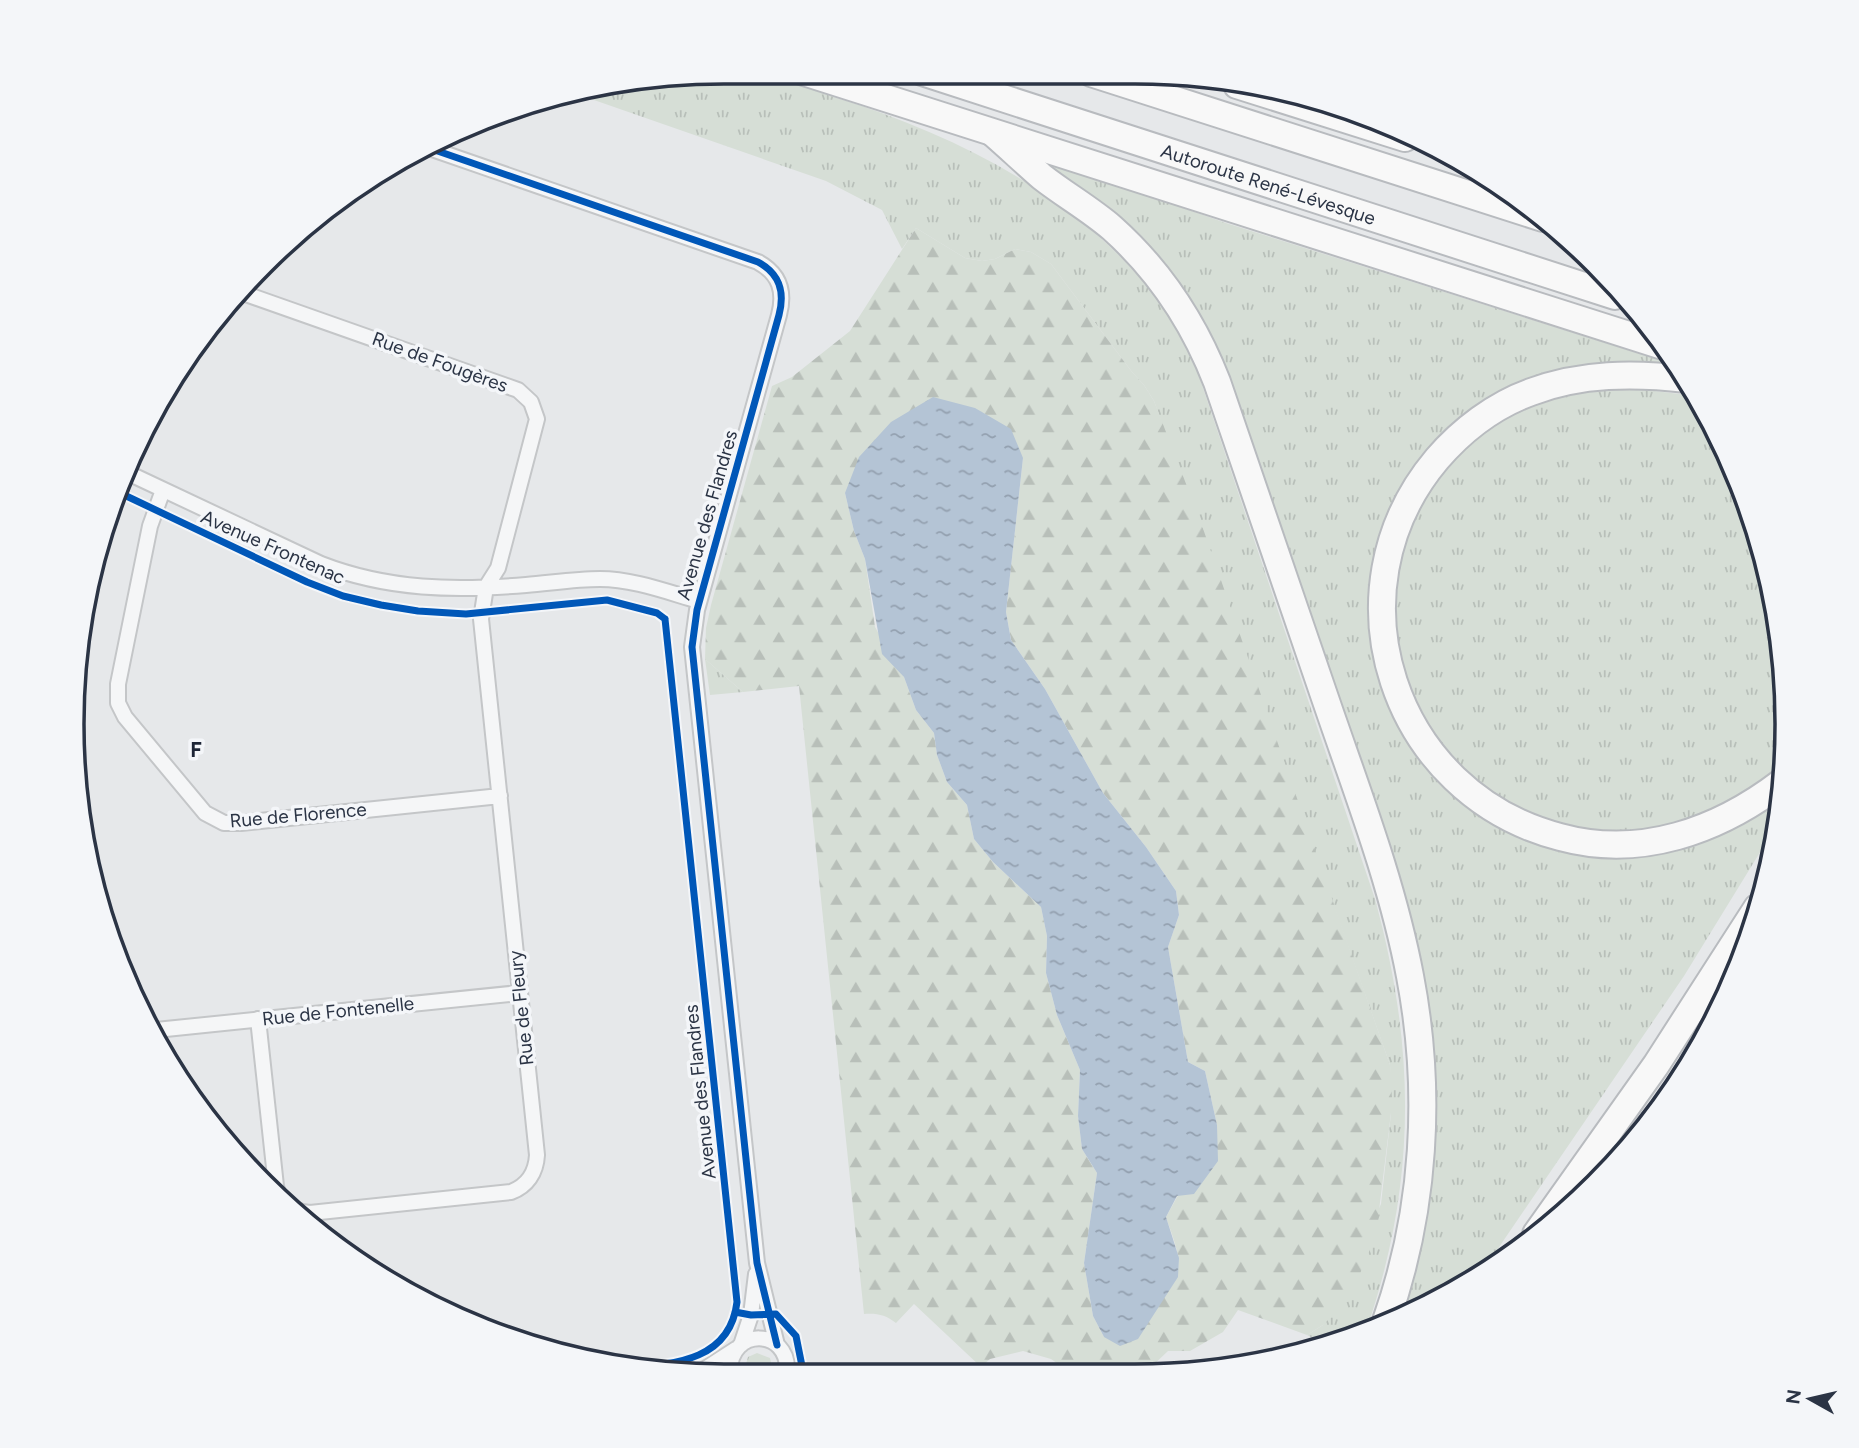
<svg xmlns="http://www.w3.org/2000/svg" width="1859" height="1448" font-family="Figtree,sans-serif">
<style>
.grass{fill:url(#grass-tufts)}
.forest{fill:url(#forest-firs);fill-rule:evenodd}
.water{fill:url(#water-ripples)}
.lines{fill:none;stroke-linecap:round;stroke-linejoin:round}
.minor-casing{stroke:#c4c6c8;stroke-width:18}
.motorway-casing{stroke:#b8bbbf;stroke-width:30}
.minor{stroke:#f5f6f7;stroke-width:14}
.motorway{stroke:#f8f8f8;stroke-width:26}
.cycleway-casing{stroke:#f4f6f9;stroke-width:11}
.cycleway{stroke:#0057b8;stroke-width:7}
.labels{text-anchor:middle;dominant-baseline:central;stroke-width:7;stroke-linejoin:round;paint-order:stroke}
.street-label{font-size:19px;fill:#2b3445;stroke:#f4f6f9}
.neighbourhood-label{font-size:21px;font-weight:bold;fill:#1d2536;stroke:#f4f6f9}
.rim{fill:none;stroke:#2b3445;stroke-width:3.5}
</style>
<defs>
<pattern id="grass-tufts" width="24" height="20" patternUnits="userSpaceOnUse" patternTransform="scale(1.75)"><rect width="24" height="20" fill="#d6ded6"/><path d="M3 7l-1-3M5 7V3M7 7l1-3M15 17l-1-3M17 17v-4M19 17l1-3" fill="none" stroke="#b8bfb9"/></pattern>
<pattern id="forest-firs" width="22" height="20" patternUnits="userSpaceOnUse" patternTransform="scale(1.75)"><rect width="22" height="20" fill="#d6ded6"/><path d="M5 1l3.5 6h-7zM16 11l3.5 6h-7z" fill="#b8bfb9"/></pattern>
<pattern id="water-ripples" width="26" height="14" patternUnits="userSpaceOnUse" patternTransform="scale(1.75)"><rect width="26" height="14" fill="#b4c4d5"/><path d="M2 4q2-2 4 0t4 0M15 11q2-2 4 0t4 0" fill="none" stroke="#93a0af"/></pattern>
</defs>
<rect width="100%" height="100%" fill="#e6e8ea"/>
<path class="grass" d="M724 72C734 72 746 70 756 72 782 77 812 90 837 98 955 135 1072 193 1151 291 1168 313 1182 339 1195 364L1375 899C1416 1049 1417 1183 1366 1331L1345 1341 1322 1347 1324 1344 1307 1335 1323 1325 1381 1204 1391 1113 1390 1065 1249 665 1154 401 1144 385 1132 372 1051 264 1031 252 1015 249 995 259 982 261 965 258 916 228 902 249 882 210 826 181 571 92Z
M1049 161 1226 223 1666 362 1665 369 1616 365 1439 438 1402 485 1380 534 1370 586 1371 631 1384 690 1402 732 1428 770 1466 805 1512 833 1568 852 1630 857 1693 845 1742 823 1780 798 1778 823 1684 976 1480 1275 1400 1314C1407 1289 1417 1263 1422 1237 1440 1150 1440 1062 1424 975 1419 952 1412 930 1406 908L1197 312 1160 258 1117 218 1048 166Z
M1630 388 1696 396 1738 475 1775 597 1787 724 1783 762C1755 787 1724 807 1689 820 1586 856 1469 806 1421 709 1417 700 1410 690 1407 681 1386 615 1396 535 1436 478 1461 443 1511 411 1552 398 1577 390 1603 389 1630 388Z
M705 659 743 692 710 695Z
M757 1353 770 1358 773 1371H744L748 1357Z"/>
<path class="forest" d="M916 228 965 258 982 261 995 259 1015 249 1031 252 1051 264 1132 372 1144 385 1154 401 1200 520 1390 1065 1392 1083 1391 1113 1376 1235 1359 1276 1341 1307 1323 1325 1307 1335 1238 1310 1223 1332 1190 1351H1168L1147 1371H1068L1051 1359 1023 1351 990 1359 981 1367 914 1304 896 1323C886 1315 877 1313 864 1314L799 686 743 692 705 659 706 628 711 605 772 386 792 377 850 331ZM1023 458 1006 612 1011 640 1045 689 1103 793 1146 847 1176 891 1179 915 1168 947 1188 1062 1205 1071 1217 1125 1166 1217C1170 1230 1177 1245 1178 1259 1183 1298 1131 1319 1104 1337L1093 1316 1084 1263 1097 1173 1082 1149 1078 1116 1080 1070 1057 1015 1046 973 1047 936 1041 907 993 862 974 839 967 805 947 782 937 755 934 733 916 710 904 677 875 627 865 559 854 531 845 493Z"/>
<path class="water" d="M933 397 975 408 1011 429 1023 458 1006 612 1011 640 1045 689 1103 793 1146 847 1176 891 1179 915 1168 947 1188 1062 1205 1071 1217 1125 1218 1161 1194 1194 1177 1196 1166 1217 1179 1258 1178 1277 1138 1339 1120 1346 1104 1337 1093 1316 1084 1263 1097 1173 1082 1149 1078 1116 1080 1070 1057 1015 1046 973 1047 936 1041 907 993 862 974 839 967 805 947 782 937 755 934 733 916 710 904 677 882 654 865 559 854 531 845 493 859 457 891 422Z"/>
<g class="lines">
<defs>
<path id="minor" d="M426 147 758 262C780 274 785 292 779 315L697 610 692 647 757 1263 777 1345
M240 292 518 390 531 402 537 419 498 568 486 587 481 619 537 1155C536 1173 527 1186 511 1192L310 1213 302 1212 288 1206
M128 473 321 564C388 590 455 591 526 585 551 583 575 579 600 579 633 579 667 592 699 601
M163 490 150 526 118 684V703L125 717 205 813 224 823H241L500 796
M258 1019 276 1186 278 1194 287 1205
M156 1030 519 993
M741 1345 751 1315 756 1274
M702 1371 736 1349
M730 1371C730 1327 789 1328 787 1371"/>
<g id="motorway">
<path d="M804 72 1663 346"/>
<path id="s1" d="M922 72 1615 296"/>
<path d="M1091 73 1543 218"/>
<path d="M1237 85 1405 138"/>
<path d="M994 134C1010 148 1026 163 1042 177 1065 195 1090 209 1112 228 1159 270 1194 323 1217 382 1252 487 1288 592 1325 698 1356 789 1392 881 1410 976 1432 1091 1425 1211 1386 1321"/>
<path d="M1687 379C1634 373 1581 373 1531 392 1495 405 1462 430 1437 459 1325 592 1393 794 1560 837 1640 859 1718 831 1782 782"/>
<path d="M1536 1234 1656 1065 1757 908"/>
</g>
</defs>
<use href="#minor" class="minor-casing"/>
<use href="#motorway" class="motorway-casing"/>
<use href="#minor" class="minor"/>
<use href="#motorway" class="motorway"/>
<defs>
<path id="cycleway" d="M426 147 758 262C780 274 785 292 779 315L697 610 692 647 757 1263 777 1345
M120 493 307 582 343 596 381 605 418 611 466 614 607 600 657 613 665 619
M735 1312 751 1315 776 1314 796 1336 803 1371
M627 1368C674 1364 730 1361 737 1302L665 619"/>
</defs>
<use href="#cycleway" class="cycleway-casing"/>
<use href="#cycleway" class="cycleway"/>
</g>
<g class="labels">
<g class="street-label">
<text stroke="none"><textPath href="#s1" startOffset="364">Autoroute René-Lévesque</textPath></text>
<text transform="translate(440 362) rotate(20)">Rue de Fougères</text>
<text transform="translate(707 515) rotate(-74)">Avenue des Flandres</text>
<text transform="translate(273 547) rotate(24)">Avenue Frontenac</text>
<text transform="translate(298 815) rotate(-5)">Rue de Florence</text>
<text transform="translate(521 1008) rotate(-96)">Rue de Fleury</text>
<text transform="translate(338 1011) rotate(-6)">Rue de Fontenelle</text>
<text transform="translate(700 1092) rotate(-96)">Avenue des Flandres</text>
</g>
<g class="neighbourhood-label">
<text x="196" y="749">F</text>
</g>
</g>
<path d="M0 0H1859V1448H0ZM724 84H1135A640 640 0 0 1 1775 724V724A640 640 0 0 1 1135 1364H724A640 640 0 0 1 84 724V724A640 640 0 0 1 724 84Z" fill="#f4f6f9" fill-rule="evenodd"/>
<path class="rim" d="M724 84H1135A640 640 0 0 1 1775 724V724A640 640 0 0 1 1135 1364H724A640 640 0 0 1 84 724V724A640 640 0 0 1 724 84Z"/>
<g transform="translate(1810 1399) rotate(278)" stroke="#f4f6f9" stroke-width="5" paint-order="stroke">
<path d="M0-5L12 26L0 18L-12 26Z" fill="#2b3445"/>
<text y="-10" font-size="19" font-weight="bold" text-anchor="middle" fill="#2b3445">N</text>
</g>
</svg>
